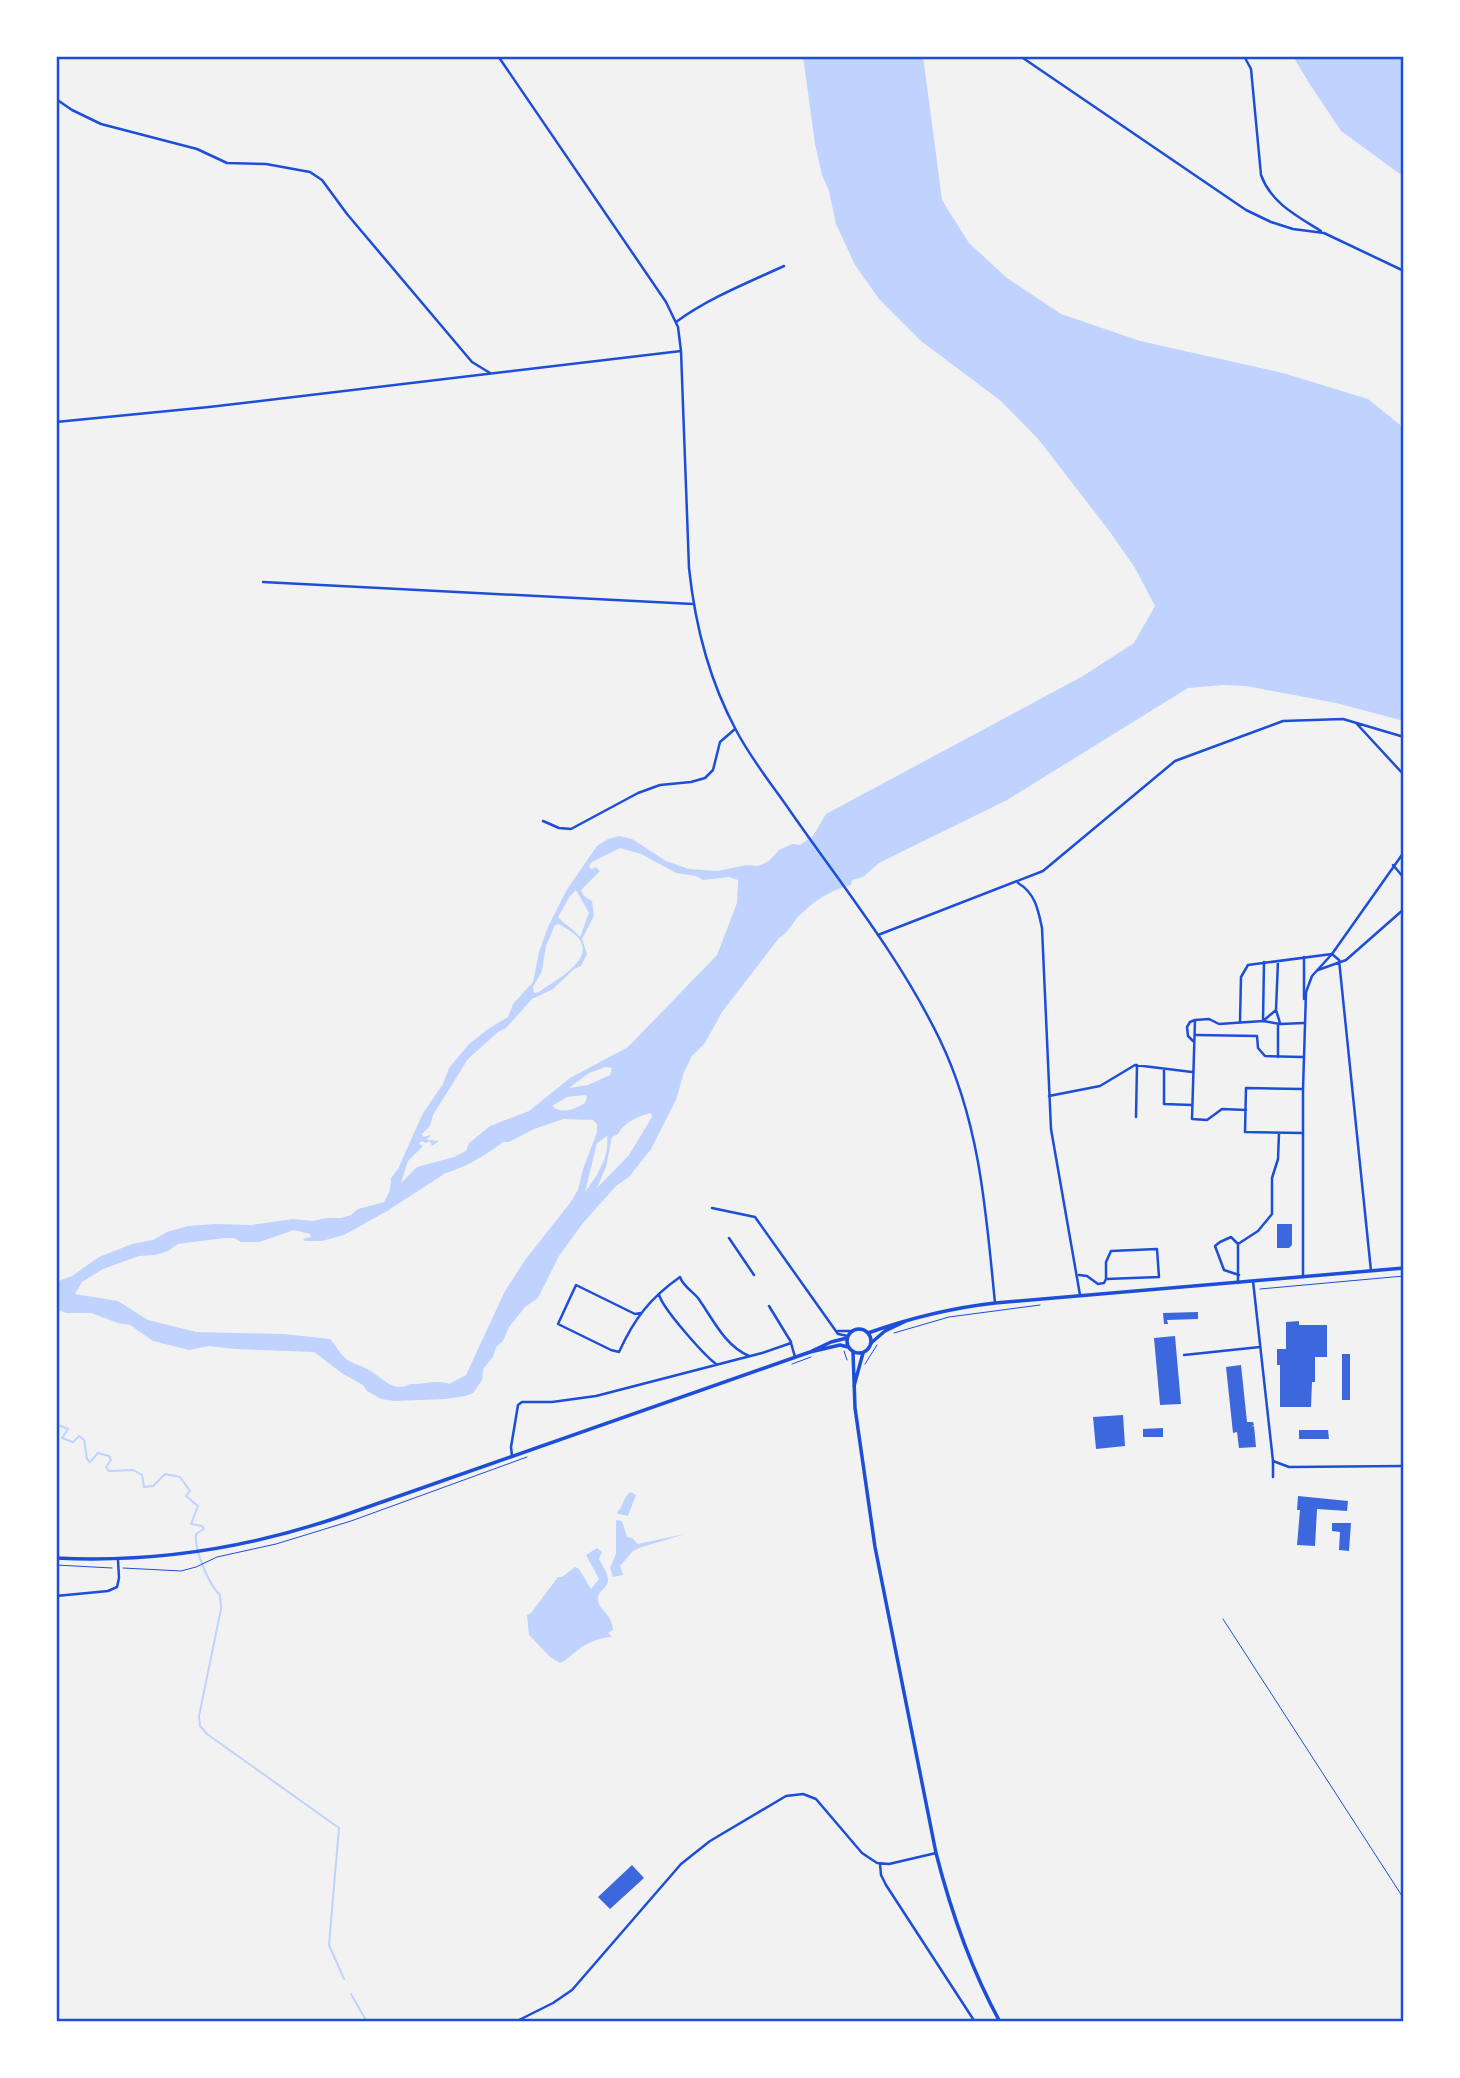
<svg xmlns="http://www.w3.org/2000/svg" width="1460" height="2078" font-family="'Roboto Serif',serif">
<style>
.water{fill:#bfd3fe;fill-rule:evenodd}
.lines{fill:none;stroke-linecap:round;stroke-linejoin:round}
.stream{stroke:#bfd3fe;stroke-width:2}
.river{stroke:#bfd3fe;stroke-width:8}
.building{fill:#3d67dc}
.path{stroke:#1d4ed8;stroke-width:1}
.minor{stroke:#1d4ed8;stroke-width:2.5}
.tertiary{stroke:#1d4ed8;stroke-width:2.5}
.secondary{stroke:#1d4ed8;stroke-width:3.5}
.primary{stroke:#1d4ed8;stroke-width:3.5}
.neatline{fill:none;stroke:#1d4ed8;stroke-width:2.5}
</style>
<rect width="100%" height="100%" fill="#f2f2f2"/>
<path class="water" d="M803 56H923L942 200 969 243 1007 278 1061 314 1140 341 1283 373 1368 399 1404 428V721L1336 703 1246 686 1223 685 1188 688 1007 800 879 863 863 877 852 880 851 885C828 892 820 897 802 913 793 920 790 932 779 938L722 1012 705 1043 692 1056 684 1072 676 1100 651 1149 629 1177 616 1186 583 1223 559 1256 538 1298 525 1307 509 1327 503 1341 496 1347 493 1357 483 1369 482 1380 473 1393 465 1396 446 1399 395 1401 381 1399 367 1391 363 1385 343 1374 314 1352 235 1349 209 1346 189 1350 153 1341 130 1325 118 1323 91 1313H66L56 1309V1282L72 1276 99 1257 132 1244 153 1240 167 1232 188 1226 215 1224 251 1225 293 1219 313 1221 326 1218H341L351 1215 358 1209 384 1202 390 1190 391 1178 398 1169 423 1113 443 1084 449 1068 469 1044 488 1029 508 1017 513 1004 533 982 539 952 548 927 566 891 597 846 608 839 619 836 632 839 666 861 689 869 718 871 746 865 758 866 769 861 779 850 792 844 800 845 813 836 826 814 1083 676 1134 643 1155 606 1135 568 1110 532 1039 440 1001 401 921 341 879 299 855 265 836 224 829 191 822 175 815 144ZM620 848 641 854 676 873 696 876 703 880 729 877 738 880 737 903 717 955 628 1047 570 1078 529 1111 490 1126 469 1143 466 1151 454 1157 417 1167 401 1183 408 1161 423 1146 419 1144 421 1141 426 1143 430 1141 432 1146 439 1141 428 1140 427 1139 431 1135 423 1137 422 1134 430 1126 433 1115 468 1059 498 1032 506 1028 532 999 553 989 574 969 581 966 587 954 582 939 594 916 592 901 584 896 581 890 600 871 596 867 591 869 589 866 592 862ZM576 890 589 913 580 937C574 929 565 925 558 917L570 896ZM559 924C565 928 575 933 580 940 594 962 552 982 539 992L534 993 533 987 542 971 546 946 555 925ZM606 1067 612 1068 610 1075 588 1085 569 1088 589 1073ZM585 1095 587 1097 585 1103C575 1109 562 1115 552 1106L567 1097ZM651 1113 652 1117 629 1155 597 1188 606 1167 612 1137 618 1134C624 1122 639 1116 651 1113ZM563 1119 593 1120 597 1124V1132L583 1169 578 1190 570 1203 525 1260 505 1291 466 1375 449 1384C436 1379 423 1385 410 1384 393 1394 381 1376 367 1369 358 1364 351 1364 343 1356 338 1351 335 1344 330 1339L283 1334 196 1332 148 1320 118 1301 75 1294 82 1282 103 1269 139 1256 155 1255 168 1251 178 1244 225 1238H234L241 1242H259L294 1230 310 1234 311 1237 303 1239 305 1241H322L344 1235 389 1210 398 1198 407 1194 427 1177C455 1174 482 1158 503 1142H509L534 1129ZM607 1136C610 1156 597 1176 585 1192L597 1143Z
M1293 56H1404V177L1341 131 1309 83Z
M631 1492 636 1495 628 1516 618 1514 617 1512C624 1507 623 1495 631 1492Z
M616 1520 622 1521 627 1537 632 1538 638 1544 685 1534 639 1548 633 1551 620 1566 623 1575 613 1577 610 1568 616 1554Z
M597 1548 602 1552 599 1559C602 1565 608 1573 608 1580 608 1589 597 1590 598 1600 599 1611 612 1613 613 1630L608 1633 612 1637C602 1637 587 1643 579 1649 572 1654 568 1660 560 1663L550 1657 529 1635 527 1615 531 1613 558 1577H562L575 1567 579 1569 591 1589 599 1579 586 1555Z"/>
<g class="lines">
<path class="stream" d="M56 1424 68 1429 62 1438 73 1442 79 1436 84 1440 87 1459 90 1462 98 1453 109 1456 111 1460 106 1467 109 1471 133 1470 142 1475 144 1487 153 1486 165 1474 180 1477 190 1491 186 1496 198 1506 191 1524 202 1526 204 1529 196 1534C194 1550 209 1585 220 1595L221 1609 199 1716 200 1726 207 1734 339 1828 329 1945 344 1979
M351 1994 367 2022"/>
<path class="river" d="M386 1207 440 1172"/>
</g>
<path class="building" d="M1277 1224H1292V1245L1289 1248H1277Z
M1198 1312V1319L1167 1320 1168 1324H1164L1163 1313Z
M1299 1321V1325H1327V1357H1315V1382H1312L1311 1407H1280V1365H1277V1349H1286V1322Z
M1175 1336 1181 1404 1160 1405 1154 1338Z
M1342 1354H1350V1400H1342Z
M1241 1365 1247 1422H1253L1254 1425 1251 1427 1254 1426 1256 1447 1239 1448 1237 1432 1233 1433 1226 1367Z
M1123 1415 1125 1446 1096 1449 1093 1417Z
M1163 1428V1437H1143V1429Z
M1299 1430H1328L1329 1439H1299Z
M1298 1496 1348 1501 1347 1511 1317 1509 1315 1546 1297 1545 1300 1510H1297Z
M1332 1523H1351L1349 1551 1339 1550 1340 1532 1332 1531Z
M632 1865 644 1878 610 1909 598 1897Z"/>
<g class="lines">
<path class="path" d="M1260 1289 1404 1276
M894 1333 949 1317 1040 1305
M844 1351 847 1360
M792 1364 811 1357
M865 1364 877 1345
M56 1565 112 1568
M123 1568 181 1571 196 1567 217 1557 276 1544 351 1521 527 1457
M1223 1619 1404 1899"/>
<path class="minor" d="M1020 56 1246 210 1271 222 1293 229 1324 233 1404 271
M1244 56 1251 69 1261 175C1271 203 1297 216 1321 231
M56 99 72 110 101 124 197 149 227 163 266 164 310 172 322 180 347 214 472 362 490 373
M676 322C709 298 747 283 784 266
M263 582 693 604
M1357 724 1404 775
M543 821 559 828 571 829 638 793 660 785 691 782 705 778 713 770 720 742 735 729
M1393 865 1404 878
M1018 883C1035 893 1038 909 1042 928L1051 1129 1080 1295
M878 935 1043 871 1175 761 1283 721 1343 719 1404 737
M1304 957V999
M1278 961 1276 1010 1280 1023
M1264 962 1263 1021 1276 1010
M1318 970 1346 960 1404 909
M1240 1022 1241 977 1248 965 1332 954 1339 960 1371 1271
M1196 1035 1257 1036 1258 1048 1265 1056 1303 1057
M1193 1041 1188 1036 1187 1027 1190 1022 1195 1020
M1278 1057V1024
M1164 1070V1104L1192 1105
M1302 1089 1246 1088 1245 1132 1303 1133
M1049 1096 1100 1086 1135 1065 1192 1072
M1246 1110 1222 1109 1207 1120 1192 1119 1195 1020 1209 1019 1219 1024 1263 1021 1280 1024 1304 1023
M1136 1117 1137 1065
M1403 1153 1404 1158
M712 1208 755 1217 838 1334 848 1336
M729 1238 754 1275
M1238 1244 1231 1237 1220 1242 1215 1246 1224 1270 1239 1275
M1079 1275 1087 1276 1098 1284 1104 1283 1106 1279 1159 1277 1157 1249 1111 1251 1106 1262V1279
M1238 1283V1244L1258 1231 1272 1214V1178L1278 1159 1279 1133
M659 1294C661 1307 704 1355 716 1364
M769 1306 791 1342
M641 1313 635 1314 576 1285 558 1324 611 1350 619 1352C634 1319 650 1298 680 1277 683 1286 692 1291 698 1298 713 1319 724 1345 749 1356
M838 1331H852
M1184 1355 1260 1347
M512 1456 511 1447 518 1405 522 1402H552L596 1396 762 1353 791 1343 795 1357
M1273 1477V1461
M56 1596 108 1591 117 1587 119 1578 118 1560
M880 1864 881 1875 886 1885 975 2022
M515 2022 553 2003 572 1990 681 1864 710 1841 786 1796 803 1794 816 1799 862 1853 877 1863 889 1864 936 1853"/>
<path class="tertiary" d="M498 56 666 302 678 327 681 351 689 568C695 625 709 680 736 730 750 757 769 781 786 805 839 882 899 955 940 1040 980 1123 986 1212 995 1303
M56 422 209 407 681 351
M1303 1277V1090L1306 992 1312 976 1332 954 1404 852
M1253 1281 1273 1461 1289 1467 1404 1466"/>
<path class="secondary" d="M868 1333C910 1318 951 1308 995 1303L1404 1268
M871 1343 885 1331 906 1321"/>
<path class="primary" d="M847 1341a12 12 0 1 1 24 0a12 12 0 1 1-24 0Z
M812 1351 831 1342 847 1338
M853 1352 855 1408 875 1547 936 1853C951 1912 971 1969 1000 2022
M854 1386 863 1353
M56 1558C154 1563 249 1548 342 1516L810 1352 840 1345 848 1347"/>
</g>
<rect width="1460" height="2078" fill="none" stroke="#ffffff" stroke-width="116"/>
<rect x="58" y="58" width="1344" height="1962" class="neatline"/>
</svg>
